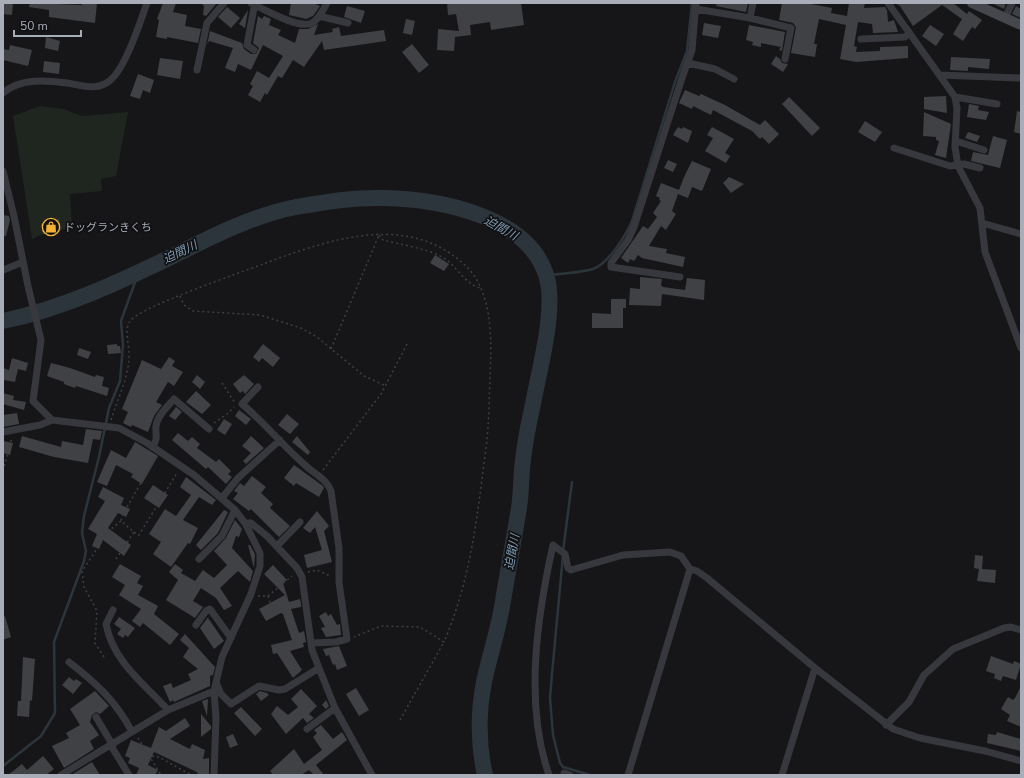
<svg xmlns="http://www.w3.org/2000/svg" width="1024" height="778" font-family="'Nunito Sans','Noto Sans JP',sans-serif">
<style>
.green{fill:#1e261f}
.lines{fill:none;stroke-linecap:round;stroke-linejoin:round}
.stream{stroke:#2c353c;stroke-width:2.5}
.river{stroke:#2c353c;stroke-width:16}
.building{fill:#404145}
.path{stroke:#3d3f44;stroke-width:1.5;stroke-dasharray:2 3;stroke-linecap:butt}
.street{stroke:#37383d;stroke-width:7}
.secondary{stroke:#45474d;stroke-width:10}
.labels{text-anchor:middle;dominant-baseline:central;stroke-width:3.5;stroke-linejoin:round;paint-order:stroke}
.poi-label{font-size:11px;fill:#a8adb8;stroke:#111113;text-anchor:start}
.water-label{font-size:12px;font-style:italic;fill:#7f9bb3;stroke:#111113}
</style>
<rect width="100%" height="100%" fill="#161618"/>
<path class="green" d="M40 106 64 109 82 116 128 112 116 176 101 179 102 191 70 194 72 227 61 230 59 219 41 223 43 234 32 239 13 116Z"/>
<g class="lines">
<path class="stream" d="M546 275C561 274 578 273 593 269 608 264 626 235 632 221L675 82 687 51 692 3
M563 551 572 482
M563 555 552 674 550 698 553 735 560 763 563 767 590 775
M3 766 41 736 55 713 54 642 84 561 86 551 82 533 84 516 99 457 109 408 120 381 123 345 121 321 139 271"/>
<path class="river" d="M3 321C62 309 119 282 173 256 211 237 254 215 296 207 325 202 355 197 384 198 439 199 530 216 547 278 556 311 539 370 533 404 528 426 524 447 522 469 521 482 521 495 519 508 514 539 508 570 503 601 499 628 490 654 484 682 478 713 478 744 485 775"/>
</g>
<path class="building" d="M4 3H13L12 15 3 14Z
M30 3 82 5V3H97L95 23 49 17V10L29 7Z
M163 3H176L173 12 187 15 185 26 201 29 198 43 167 37V39L156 37 159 20 157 19Z
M201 3H217L206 16 203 15 204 6Z
M291 3H313L320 6 313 16 306 19 289 15Z
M447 3H521L524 25 491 30 490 22 470 25 471 35 455 37 454 51 437 50 438 29 459 31 456 14 448 15Z
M717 3H748L746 12 716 6Z
M782 3H806L832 8 831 13 847 16 849 3H865L864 8 885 7 887 10 888 22 894 20 898 32 873 33 872 24 858 22 854 46 857 47 856 52 880 51V47L908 46V58L856 62 840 59 846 25 819 19 814 44H817L815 57 791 53 796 27 793 23 779 20Z
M895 3H953L967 14 969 11 982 20 975 29 972 27 963 41 953 34 962 19 942 5 913 26 900 6Z
M992 3H1006L1004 9Z
M347 6 365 11 361 23 344 17Z
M1016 6 1021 9V18L1012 14Z
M227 7 240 18 231 28 218 17Z
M248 10 245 28 239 24Z
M258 16 262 19 264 16 271 19 269 25 281 30 278 35 295 43 299 29H308L318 24 314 35 333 32 332 29 339 27 341 36 384 30 386 41 324 50 322 41 304 67 293 60 282 78 278 76 267 95 265 93 260 102 248 95 253 86 250 84 257 71 269 78 283 56 263 45 251 70 238 64 235 72 225 68 233 48 209 41 207 45 210 31 242 43 244 49 251 54H256L259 48 253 43Z
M406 19 415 21 412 35 403 33Z
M704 23 721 26 718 38 702 35Z
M749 25 785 32 782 51 779 50 781 47 761 43V47L752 45 753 42 746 40Z
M930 25 944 34 936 46 922 36Z
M46 37 60 41 58 51 45 48Z
M412 44 429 65 419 73 402 52Z
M10 45 32 50 28 66 3 60V49L9 50Z
M776 56 780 59 782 63 788 64 783 72 771 64Z
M951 57 990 59 989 69 968 67V71L950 70Z
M160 58 183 61 180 79 157 75Z
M44 61 60 63 59 74 43 72Z
M138 74 154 80 150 93 143 90 140 99 130 96Z
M685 90 699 96 701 94 725 105 760 125 765 120 779 134 769 144 762 137 760 139 752 131 713 110 711 115 693 106 692 109 679 103Z
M946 96 947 113 924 109V97Z
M789 97 820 128 812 136 782 104Z
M969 104 979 106 978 110 989 112 986 120 967 117Z
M1017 111 1021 112V134L1014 132Z
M924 112 951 124 946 158 935 155 939 141 936 140V137L923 136Z
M865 121 882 132 875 142 858 132Z
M678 127 682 129 683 127 692 131 688 143 673 135Z
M712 127 734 139 725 153 730 156 726 163 705 151 713 138 707 135Z
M968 132 980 136 977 142 965 138Z
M993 136 1007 140 1000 168 971 161 973 152 988 155Z
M668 160 677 164 673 172 664 168Z
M692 161 711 169 702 191 692 187 688 198 678 194 672 211 676 214 666 230 661 226 649 246 667 249 666 253 685 257 683 267 642 258 638 255 634 261 630 259 628 263 621 258 643 226 648 229 657 217 653 213 661 201 659 200 660 198 656 196 661 183 679 190 684 177Z
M729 177 744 184 731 193 723 183Z
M3 215 9 216 10 220 6 236H3Z
M59 219 61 230 43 234 41 224Z
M435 255 449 264 444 271 430 263Z
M640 277 662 279 661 285 663 287 685 290 687 278 705 280 704 300 662 294 661 306 629 305 630 288 640 289Z
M611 299H626V308H623V328H592V313L611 314Z
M117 344V346H120L121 353 108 354 107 345Z
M263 344 280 358 273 367 262 358 259 362 253 357Z
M79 348 91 352 88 359 77 355Z
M169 357 175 361 172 366 183 372 174 386 168 382 156 402 162 405 154 416 148 432 132 425 131 427 123 423 128 412 122 409 142 360 161 369Z
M12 358 28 363 26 371 18 369 15 382 3 380V368L9 370Z
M51 363 70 368 95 377 96 375 104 377 102 386 109 388 107 396 76 386 75 388 64 384V382L47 376Z
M197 375 205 382 200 389 192 382Z
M244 375 254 384 245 394 243 391 240 393 233 384Z
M196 391 211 405 202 414 186 402Z
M3 393 14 396 13 400 26 402 24 410 3 404Z
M176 407 182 412 175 420 169 416Z
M239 410 251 419 246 425 235 416Z
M17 413 19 424 3 427V415Z
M287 414 299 424 290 434 278 425Z
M224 419 232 424 225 435 217 430Z
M86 429 102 431 100 440 93 439 88 463 54 457 19 447 22 436 61 447 62 441 83 445Z
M178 433 188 441 192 437 200 444 197 448 216 462 219 459 231 471 228 474 232 477 226 484 208 467 206 469 172 440Z
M251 436 264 448 246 464 243 461 251 453 242 446Z
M297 436 310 452 308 455 292 442Z
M3 441 13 443 10 455 3 453Z
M135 442 158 456 142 484 131 477 133 474 116 465 107 486 97 482 111 450 126 458Z
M294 465 323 486 324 488 319 497 296 483 294 486 284 478Z
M252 476 266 487 261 493 273 504 270 508 290 526 279 537 251 509 249 511 233 499 238 493 234 491 240 483 244 486Z
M186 477 216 500 212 505 199 497 183 520 198 528 190 544 188 543 171 567 153 554 161 542 149 534 165 509 176 516 191 495 180 487Z
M153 485 168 495 159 508 144 498Z
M103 487 124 498 121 505 130 509 126 517 118 513 108 528 131 545 124 556 103 540 99 549 92 546 97 534 88 529 105 501 98 497Z
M224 510 228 512 218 533 201 550 196 545Z
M317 511 329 526 324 531 332 562 307 568 304 555 322 550 315 527 310 533 303 528Z
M235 520 242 529 239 537 236 536 232 548 253 571 250 582 238 571 220 588 232 606 224 610 216 598 201 588 193 601 203 607 195 618 166 600 178 580 169 572 175 564 183 570 181 573 195 581 203 570 214 578 227 565 214 551 226 538Z
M248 545H250L255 554 254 568Z
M975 555 983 556 982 569 996 570 995 583 977 581 979 569 974 568Z
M120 564 141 576 137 583 143 586 138 595 158 606 154 614 179 634 170 645 143 623 140 627 132 621 141 609 119 595 125 585 112 577Z
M273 565 287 580 283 583 289 602 300 599 301 604V607L291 609 299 633 304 631 306 642 303 643 304 647 290 651 302 670 293 678 277 653 273 654 271 645 292 640 283 614 281 613 266 621 259 609 285 595 264 574Z
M326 612 328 616 331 614 337 625 340 624 341 635 326 637 321 628 325 627 319 616Z
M5 616 11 637 3 640V617Z
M209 616 208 618 224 641 214 649 200 628Z
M119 617 135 628 128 637 125 635 123 638 117 634 121 629 114 624Z
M185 634 215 667 213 675 210 676V686L174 702 173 700 170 702 163 686 171 683 173 688 191 680 188 674 198 669 183 657 189 648 180 640Z
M339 646 347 666 337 670 335 664 333 665 329 655 326 656 323 649Z
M991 656 1013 664 1014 661 1021 664 1016 680 1003 676 1001 681 994 678 995 674 986 671Z
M23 657 35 659 32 701 30 700 29 717 17 716 18 701H21Z
M69 677 74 681 76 679 82 683 73 694 62 685Z
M1021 686V727L1007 721 1010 715 1001 709 1008 697 1013 700 1015 698Z
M356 688 369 710 359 716 346 694Z
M301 689 317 706 309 714 314 718 307 723 303 718 286 734 271 714 277 706 288 715 298 707 291 699Z
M95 691 109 706 100 714 96 712 92 715 90 722 99 735 90 741 94 749 64 768 52 746 69 738 66 733 80 725 70 709Z
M260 691 267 693 269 695 261 701 256 694Z
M208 699 207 716 202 701Z
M326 700 329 706 326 709 322 705Z
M241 707 262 729 255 736 234 713Z
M201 714 211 726V729L201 737Z
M185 718 190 726 170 739 190 749 192 744 205 750 203 759 209 758V775H198L197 772 154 752 148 765 158 770 155 775H136L139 768 128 763 130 758 125 756 131 740 151 748 159 727 166 731Z
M321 725 333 739 342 732 347 740 316 765 324 775H314L309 770 301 775H273L270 771 294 749 304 764 322 750 313 737 317 733 314 730Z
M997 732 1021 739V751L987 743 988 734 996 735Z
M233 734 238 745 230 748 226 737Z
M43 756 54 769 46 775H8L22 764 27 770Z
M92 762 100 775H71Z"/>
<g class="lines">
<path class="path" d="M379 235 383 240C401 245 426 248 442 257 457 265 463 283 480 288
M180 296 184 305 193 311 260 315 301 328 317 337 364 376 386 386
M331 349 379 235
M222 383 235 403
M111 420C118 397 129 378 129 354 129 343 124 330 130 321 142 306 240 273 263 264 320 243 392 216 448 252 462 261 473 271 480 286 493 315 491 347 490 378 489 404 489 429 485 455 477 520 470 581 444 642L420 627 381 626 354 637
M214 423 227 414 234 407
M323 470 381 394 408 342
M3 471 12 438
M134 532 139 535 177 473
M116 559 134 532 121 521 122 516 155 458
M308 572 317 570 330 576
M258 596H268L292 576
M268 596 274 614
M104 657 95 643 97 611 84 587 82 571 95 552 100 538 121 521
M400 720 444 642
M138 738 161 775
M152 756 159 757 191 775"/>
<path class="street" d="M251 3C263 9 300 30 312 23 319 19 323 10 327 3
M888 3 955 97 957 108 955 147 958 166 980 208 985 252 1021 348
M696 9 750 18 791 28 785 59
M319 16 348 23
M750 18 753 3
M1005 18 1012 3
M861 39 905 37 909 32
M254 50 247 45 254 8 256 6
M688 63 715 69 734 79
M197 70 207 23 224 3
M940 75 1020 78
M3 93C20 78 46 80 67 83 81 85 95 91 108 82 125 71 140 22 147 3
M955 97 997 104
M956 141 984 150
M894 148 950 166 964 164 980 168
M3 171 14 216 28 286 41 340 33 401 52 420
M982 223 1021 234
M3 270 23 262
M680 277 611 267V263L628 240 634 227 682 78 692 50 696 3
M258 387 242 404C265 423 283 446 305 465 314 474 327 479 331 491L339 548V582L347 639 336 642 312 643
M3 432 40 425 52 420 119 428 147 443 194 475 235 510 245 523 260 553V566L251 594 222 657 214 691 216 718 214 775
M152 447C159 439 155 434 156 426 157 416 168 406 174 399L209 429
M222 498 238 478 280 440
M245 523H251L267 536 297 568 302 577 312 650 319 668 335 708 372 775
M277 546 300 522
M199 559 222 536 235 510
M690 569 697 571 707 578 815 668 893 729 920 738 985 751 1021 761
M113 610 106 624C113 661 143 683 168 710
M196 625 206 611 210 609 231 638
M69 662C96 683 116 701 132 732
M216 682 221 694 231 704 259 686 279 690 285 689 319 668
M96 717 112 744 113 749 129 775
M886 725 909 702 924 675 953 649 1004 628 1011 627 1021 630
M307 729 335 708
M564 773 570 775
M61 775 168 710 214 691
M549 775C524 704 537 617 553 545L565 554 568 568 571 570 623 555 670 552 681 556 690 569 628 775
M782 775 815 668"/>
<path class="secondary" d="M972 3 1021 25"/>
</g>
<defs>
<symbol id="shop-ring" viewBox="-11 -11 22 22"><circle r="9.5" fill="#111113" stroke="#f2b134" stroke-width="1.5"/><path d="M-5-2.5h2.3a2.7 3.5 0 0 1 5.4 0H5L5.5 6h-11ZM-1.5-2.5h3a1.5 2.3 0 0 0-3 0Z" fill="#f2b134"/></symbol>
</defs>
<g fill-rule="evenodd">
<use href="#shop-ring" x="41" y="217" width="20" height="20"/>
</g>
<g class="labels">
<g class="poi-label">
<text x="64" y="227">ドッグランきくち</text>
</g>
<g class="water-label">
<text transform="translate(501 228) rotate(29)">迫間川</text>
<text transform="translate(180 252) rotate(-26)">迫間川</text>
<text transform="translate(512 552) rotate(-80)">迫間川</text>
</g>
</g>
<rect width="1024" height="778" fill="none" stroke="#a8adb8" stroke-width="8"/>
<path d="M14 30v6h67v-6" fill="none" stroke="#a8adb8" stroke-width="2"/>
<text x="20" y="30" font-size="12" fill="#a8adb8" stroke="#111113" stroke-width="3" paint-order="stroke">50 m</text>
</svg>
